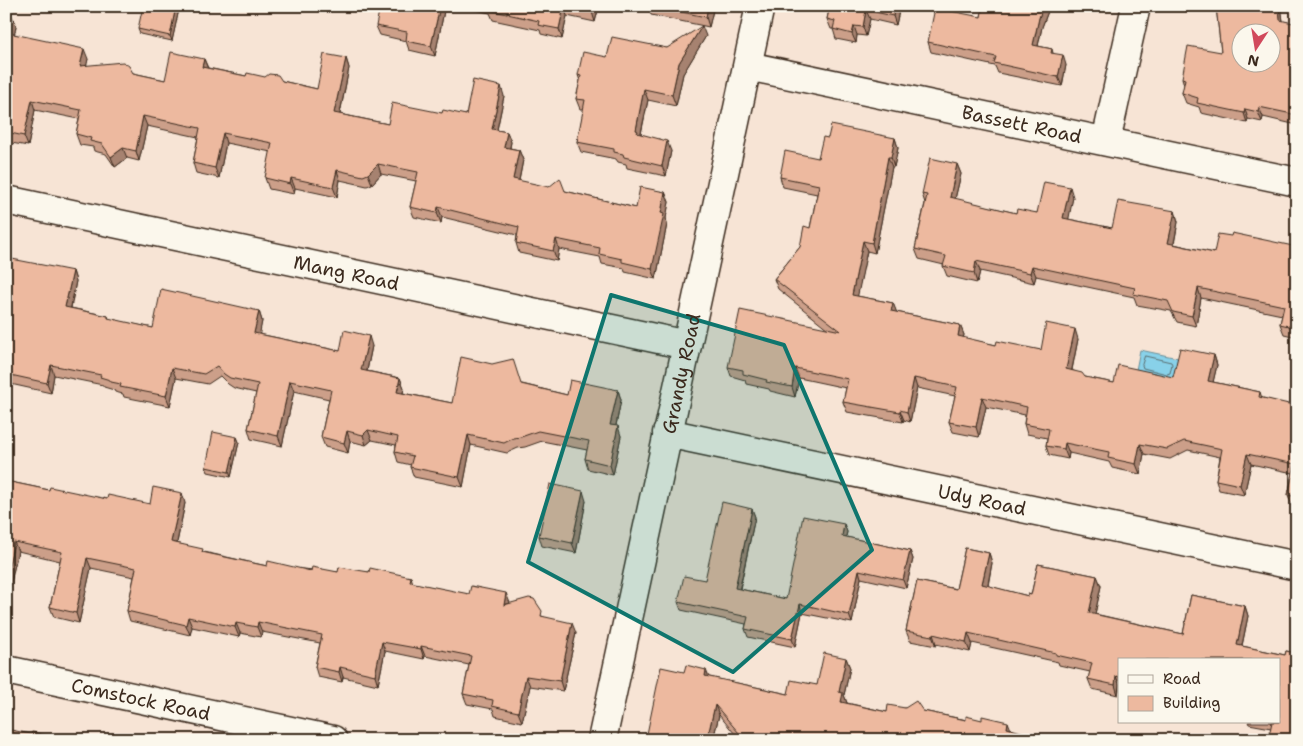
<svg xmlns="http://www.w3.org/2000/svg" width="1303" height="746" font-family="'Shantell Sans',sans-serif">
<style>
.water{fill:#88d1e9;stroke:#698e98}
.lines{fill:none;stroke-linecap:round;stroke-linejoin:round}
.shore{stroke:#5a6d6f;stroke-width:1}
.minor-casing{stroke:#3b2a1e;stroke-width:31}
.minor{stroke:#fbf7ec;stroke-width:28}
.wall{fill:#cc9f89;stroke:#3b2a1e}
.shaded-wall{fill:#a6826f;stroke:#3b2a1e}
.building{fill:#edb99f;stroke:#3b2a1e;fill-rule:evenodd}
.marked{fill:#0f766e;fill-opacity:0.2;stroke:#0f766e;stroke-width:4;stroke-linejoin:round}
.labels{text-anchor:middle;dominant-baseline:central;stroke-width:5;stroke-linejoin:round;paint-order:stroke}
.street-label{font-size:19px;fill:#3b2a1e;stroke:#fbf7ec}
</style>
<rect width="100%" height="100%" fill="#f7e4d5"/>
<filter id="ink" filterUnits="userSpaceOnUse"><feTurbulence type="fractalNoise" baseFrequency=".02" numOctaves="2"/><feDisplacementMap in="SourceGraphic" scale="10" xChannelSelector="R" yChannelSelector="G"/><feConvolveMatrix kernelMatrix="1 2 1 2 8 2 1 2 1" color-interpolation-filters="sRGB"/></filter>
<g filter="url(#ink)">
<path class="water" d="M1140 350 1178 358 1173 383 1136 370Z"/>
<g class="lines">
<path class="shore" d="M1145 356 1171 362 1172 364 1170 373 1167 374 1143 368 1142 365Z"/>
<defs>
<g id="minor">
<path id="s1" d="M748 66 1297 182"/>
<path d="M1106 141 1136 6"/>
<path id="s2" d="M6 200 687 345"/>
<path id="s3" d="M667 433 1297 566"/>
<path id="s4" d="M6 670 333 740"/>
<path id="s5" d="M602 740 760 6"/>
</g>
</defs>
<use href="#minor" class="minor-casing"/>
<use href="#minor" class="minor"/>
</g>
<path class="wall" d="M445 6 435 56 409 50 406 41 380 35 376 26Z
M457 6H599L595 22 567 16 562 39 541 34 540 30 493 20 490 13Z
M648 6H714L709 27 651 15Z
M830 6H900L896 25 870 19 866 36 857 35 856 43 836 39 833 29H831L827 19Z
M983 6H1050L1042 27 1038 46 1052 49 1053 53 1066 65 1062 86 998 73 995 66 931 52 928 42 981 17Z
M1216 6H1281L1283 21 1297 24V125L1263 117 1262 122 1248 119 1247 123 1201 113 1199 107 1186 103 1182 93 1184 85 1182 78 1221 52Z
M179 9 172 41 140 34 138 29Z
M6 14 12 16 16 26 14 34 88 59 86 66 133 73 165 80 204 59 208 68 246 76 282 81 317 89 346 58 349 68 340 114 388 124 442 113 466 115 504 96 497 130 507 132 511 142 510 148 519 150 523 160 519 181 565 191 636 208 665 192 669 202 666 218 667 224 656 279 625 272 624 268 602 264 600 257 559 249 557 261 519 253 516 243 517 235 442 217 441 223 414 217 410 207 416 181 381 174 372 184 367 186 340 180 337 197 295 188 294 194 269 189 265 178 271 152 226 143 219 178 196 173 193 163 198 137 147 126 139 161 127 158 115 167 106 154 94 151 93 147 80 145 76 134 79 119 35 110 28 146 6 142V98L8 89H6Z
M706 36 683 74 676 106 648 100 641 134 671 151 666 176 627 168 626 164 618 162 616 159 581 152 577 142 584 109H580L576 99 580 81 578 75 607 57 667 48Z
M828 138H895L898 148 894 167H892L875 253 867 251 857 296 893 303 896 312 960 325 964 335 963 338 996 345 1041 350 1078 339 1072 370 1085 377 1114 383 1173 377 1214 355 1217 365 1213 382 1260 392 1262 398 1297 407V506L1292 505 1288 495 1293 473 1251 464 1244 495 1219 490 1216 480 1220 457 1188 450 1170 459 1144 454 1140 474 1112 468 1109 462 1069 453 1068 459 1049 455 1046 446 1047 438 1027 434 1024 424 1025 415 986 407 979 437 953 432 949 422 955 396 917 388 910 422 904 420 903 422 847 412 843 402 846 388 799 378 795 397 770 391 769 389 746 384 745 380 731 376 728 367 828 329 778 289 774 279 800 247 810 228 817 194 783 187 780 177 818 158Z
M957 164 961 174 955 199 1016 213H1037L1073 197 1068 219 1112 228 1175 211 1178 222 1174 244 1214 253 1293 246 1297 241V337L1284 334 1280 324 1282 315 1201 298 1196 326 1177 322 1171 311 1137 305 1134 297 1036 276 1034 283 980 271 977 283 947 276 943 266 944 265 919 259 915 249 925 203 922 194Z
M73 271 76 281 71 308 108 316 109 319 153 328 259 311 262 321 259 334 340 351 372 346 367 371 400 378 404 388 403 393 452 403 522 384 567 395 618 390 621 400 616 426 621 436 613 475 588 469 585 459 587 450 542 441 525 447 518 448 507 453 471 445 463 487 414 477 410 467 411 465 398 462 395 452 396 445 372 440 366 445 350 441 348 453 325 447 321 437 329 399 294 391 282 446 251 439 248 429 256 393 234 388 228 384 220 376 208 384 176 378 170 406 124 397 123 394 115 392 114 390 104 387 103 385 54 375 51 393 6 383V288Z
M237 437 239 442 231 477 208 472 206 467Z
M6 481 49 490 107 499 150 504 185 503 177 543 204 552 267 566 338 572H369L411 577 413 583 509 603 544 617 576 633 563 691 530 686 522 722 495 716 493 709 467 704 463 694 469 665 425 656 424 659 385 651 378 685 343 677 342 682 318 677 315 667 320 643 262 632 261 637 240 633 239 637 192 627 190 635 130 621 127 611 134 577 91 568 79 623 54 617 50 607 60 561 18 551 6 604Z
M586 501 576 553 542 546 539 536Z
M752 509 755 517 740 589 786 599 844 524 847 532 846 537 910 551 913 559 906 588 861 578 852 623 802 613 795 647 748 637 745 629 746 624 681 610 678 602 705 580Z
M965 548 989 553 992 563 988 586 1028 596V594L1031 595 1038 564 1097 576 1101 586 1095 614 1183 634 1191 595 1245 606 1248 616 1242 646 1285 655 1286 651 1297 653V740H1268L1271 728 1249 724 1248 722H1279V660H1119V690L1118 695 1092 689 1088 679 1090 672 1059 665 1058 662 972 643 970 652 936 644V646L910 641 906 631 917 581 956 589Z
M846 658 850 668 844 695 847 703 887 712 905 708 923 711 1011 729 1027 736 1044 740H740L719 715 713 740H649L647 734 709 677 788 694 817 685Z"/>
<path class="shaded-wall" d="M176 6H177L179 9 172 41 170 36Z
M440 6H445L435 56 431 46Z
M564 6 567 16 562 39 559 29Z
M593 6H599L595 22 592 12Z
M708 6H714L709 27 706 17Z
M895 6H900L896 25 893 16Z
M1043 6H1050L1042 27 1036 55 1033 45 1039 18Z
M1279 6H1281L1284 30 1280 20Z
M866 10 870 19 866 36 863 27Z
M12 16 16 26 13 43 9 33Z
M702 26 706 36 683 74 676 106 672 95 679 63Z
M854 26 857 35 856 43 852 34Z
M84 49 88 59 84 77 80 66Z
M1063 55 1066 65 1062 86 1058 77Z
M346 58 349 68 338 123 334 113Z
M204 59 208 69 202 67Z
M501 86 504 96 495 139 492 129Z
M644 89 648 100 640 137 636 130Z
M32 100 35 110 28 146 24 136Z
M1259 107 1263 117 1262 122 1258 112Z
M1245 109 1248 119 1247 123 1244 113Z
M143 116 147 126 139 161 136 151Z
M507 132 511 142 508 157 504 147Z
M223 133 226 143 219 178 215 168Z
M895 138 898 148 894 167 891 157Z
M667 141 671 151 666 176 662 166Z
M123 148 127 158 115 167 111 157Z
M519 150 523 160 517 190 513 179Z
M888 157 892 167 875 253 872 243Z
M378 164 381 174 372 184 368 174Z
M957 164 961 174 953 207 950 197Z
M337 170 340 180 337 197 333 187Z
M291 178 295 188 294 194 290 184Z
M1070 187 1073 197 1067 228 1063 218Z
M665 192 669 202 666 218 667 224 656 279 652 269 661 213Z
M438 207 442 217 441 223 437 213Z
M1175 211 1178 222 1172 253 1168 243Z
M556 239 559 249 557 261 553 251Z
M863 241 867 251 856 304 852 295Z
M976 261 980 271 977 283 974 273Z
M1032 266 1036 276 1034 283 1030 273Z
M73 271 76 281 69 317 65 307Z
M1198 288 1201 298 1196 326 1192 316Z
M893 303 897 313 891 311Z
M259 311 262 321 258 343 254 333Z
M960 325 964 335 961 346 958 336Z
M1075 329 1078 339 1070 379 1066 369Z
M369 336 372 346 365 380 361 370Z
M1214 355 1217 365 1211 391 1208 381Z
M51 365 54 375 51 393 47 383Z
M172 368 176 378 170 406 166 396Z
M795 368 799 378 795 397 792 387Z
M400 378 404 388 401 402 397 392Z
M914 378 917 388 910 422 907 412Z
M290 381 294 391 282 446 278 436Z
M618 390 621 400 614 435 610 425Z
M982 397 986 407 979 437 976 427Z
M900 410 904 420 903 422 900 412Z
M618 426 621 436 613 475 610 465Z
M368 430 372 440 366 445 363 435Z
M347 431 350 441 348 453 344 443Z
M468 435 471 445 463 487 459 477Z
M237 437 239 442 231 477 229 472Z
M1065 443 1069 453 1068 459 1064 449Z
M1140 444 1144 454 1140 474 1136 464Z
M1247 454 1251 464 1244 495 1240 485Z
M583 491 586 501 576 553 572 543Z
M182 493 185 503 175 552 171 542Z
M752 509 755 517 738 596 735 588Z
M844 524 847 532 844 544 842 536Z
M14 542 18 551 6 604V578Z
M910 551 913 559 906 588 903 580Z
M989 553 992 563 986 594 982 584Z
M87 558 91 568 79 623 76 613Z
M859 570 861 578 852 623 849 615Z
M1097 576 1101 586 1093 623 1089 613Z
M506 593 510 603 504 605Z
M800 604 802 613 795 647 792 639Z
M1245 606 1248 616 1240 655 1237 645Z
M188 617 192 627 190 635 186 625Z
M258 622 262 632 261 637 257 627Z
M236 623 240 633 239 637 235 627Z
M572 623 576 633 563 691 560 681Z
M968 633 972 643 970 652 966 642Z
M933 634 936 644V646L932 636Z
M382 642 385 651 378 685 375 675Z
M421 646 425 656 424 659 421 649Z
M846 658 850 668 844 695 847 703 845 712 839 692Z
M340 667 343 677 342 682 339 672Z
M706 670 710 680 705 676Z
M526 676 530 686 522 722 518 712Z
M1116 676 1119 684 1118 695 1115 685Z
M715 705 719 715 713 740H707Z
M1297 720V740H1292Z
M1008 722 1012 732 1007 728Z"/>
<path class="building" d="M143 6H176L170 36 138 29Z
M380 6H440L431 46 406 41 407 32 376 26Z
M490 6H564L559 29 538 25 539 21 489 10Z
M565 6H593L592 12Z
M652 6H708L706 17Z
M830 6H895L893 16 866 10 863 27 854 26 852 34 833 29 835 21 827 19Z
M983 6H1043L1039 18 1033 45 1052 49 1051 53 1063 55 1058 77 994 63 996 57 928 42 935 8 981 17Z
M1216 6H1279L1280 20 1297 24V115L1259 107 1258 112 1245 109 1244 113 1197 103 1198 98 1182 93 1185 79 1182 78 1188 46 1221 52ZM1240 32H1270V62H1240Z
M6 14 12 16 9 33 84 49 80 66 123 62 129 66 133 73 165 80 171 52 204 59 202 67 246 76 247 73 265 77 269 74 278 75 282 81 317 89 324 54 346 58 334 113 388 124 392 103 442 113 443 110 466 115 473 80 501 86 492 129 507 132 504 147 519 150 513 179 549 187 560 178 565 191 636 208 640 187 665 192 661 213 664 214 652 269 622 262V259L599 254 600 248 556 239 553 251 516 243 519 227 438 207 437 213 410 207 418 172 378 164 368 174 363 176 337 170 333 187 291 178 290 184 265 178 272 143 223 133 215 168 193 163 200 128 143 116 136 151 123 148 111 157 102 144 90 141 91 138 76 134 81 110 32 100 24 136 6 132V98L10 80 6 79Z
M702 26 679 63 672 95 644 89 636 130 638 131 637 133 667 141 662 166 624 157 623 154 614 152V149L577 142 585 100 576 99 581 76 578 75 583 52 607 57 612 37 667 48Z
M831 125 895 138 891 157H888L872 243 863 241 852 295 893 303 891 311 960 325 958 336 996 345 997 341 1041 350 1046 323 1075 329 1066 369 1082 373 1085 377 1114 383 1118 365 1173 377 1180 348 1214 355 1208 381 1260 392 1259 397 1293 405 1297 407V497L1288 495 1295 464 1247 454 1240 485 1216 480 1222 449 1184 441 1167 449 1140 444 1136 464 1108 458 1109 452 1065 443 1064 449 1046 446 1049 429 1024 424 1027 407 982 397 976 427 949 422 957 387 914 378 907 412 900 410V412L843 402 848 379 795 368 792 387 766 382 767 380 743 374V370L728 367 740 310 841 331 774 279 800 247 804 226 810 228 819 185 780 177 785 151 818 158 823 137 828 138Z
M930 158 957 164 950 197 1016 213 1017 209 1037 213 1044 182 1070 187 1063 218 1112 228 1118 201 1175 211 1168 243 1214 253 1218 234 1231 236 1232 233 1293 246 1294 240 1297 241V328L1280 324 1284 306 1198 288 1192 316 1173 312 1168 301 1133 294 1135 288 1032 266 1030 273 976 261 974 273 943 266 946 256 915 249 927 195 922 194Z
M12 259 73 271 65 307 108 316V318L153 328 161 289 259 311 254 333 340 351 344 330 369 336 361 370 400 378 397 392 452 403 461 357 492 364 513 359 521 384 567 395 570 380 618 390 610 425 618 426 610 465 585 459 589 441 538 431 521 437 514 438 504 443 468 435 459 477 410 467 413 456 395 452 398 437 368 430 363 435 347 431 344 443 321 437 331 390 290 381 278 436 248 429 258 384 230 378 224 374 217 366 204 374 172 368 166 396 120 387 121 384 111 382 110 380 100 377 101 375 51 365 47 383 6 374V288Z
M213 432 237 437 229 472 206 467Z
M6 481 49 490 50 487 107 499 108 495 150 504 153 487 182 493 171 542 203 549 202 552 267 566 268 561 311 571 312 567 338 572 339 567 369 572 370 568 411 577 410 582 469 594 471 586 506 593 504 605 529 598 534 599 542 611 541 616 572 623 560 681 526 676 518 712 492 706 493 700 463 694 471 656 421 646V649L382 642 375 675 340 667 339 672 315 667 322 635 258 622 257 627 236 623 235 627 188 617 186 625 127 611 136 568 87 558 76 613 50 607 62 552 14 542 6 578Z
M550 484 583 491 572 543 539 536Z
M722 502 752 509 735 588 786 599 803 516 844 524 842 536 910 551 903 580 859 570 849 615 800 604 792 639 745 629 748 617 678 602 684 576 705 580Z
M965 548 989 553 982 584 1028 596V594L1031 595 1038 564 1097 576 1089 613 1183 634 1191 595 1245 606 1237 645 1285 655 1286 651 1297 653V720L1292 740H1268L1272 722H1279V660H1119V677L1116 676 1115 685 1088 679 1092 663 1056 655V653L968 633 966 642 933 634 932 636 906 631 917 581 956 589Z
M824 653 846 658 839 692 843 693 841 702 887 712 888 705 905 708 916 701 923 711 966 720V716L982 720V716L1008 722 1007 728 1025 733V736L1044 740H745L715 705 707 740H672L647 734 661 667 684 672 686 665 706 670 705 676 788 694 791 680 817 685Z
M6 729 31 734 32 732 68 740H6Z
M1064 735 1087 740H1063Z
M82 738 92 740H82Z"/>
</g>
<path class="marked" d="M611 295 784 345 872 550 733 672 528 562Z"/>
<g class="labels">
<g class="street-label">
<text stroke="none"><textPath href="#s1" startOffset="280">Bassett Road</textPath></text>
<text stroke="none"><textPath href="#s2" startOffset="348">Mang Road</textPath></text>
<text stroke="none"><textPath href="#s5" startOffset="375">Grandy Road</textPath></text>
<text stroke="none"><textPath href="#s3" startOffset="322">Udy Road</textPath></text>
<text stroke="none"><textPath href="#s4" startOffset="138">Comstock Road</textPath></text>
</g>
</g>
<rect width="1303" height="746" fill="none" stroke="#fbf7ec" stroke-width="25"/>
<rect x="12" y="12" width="1278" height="721" fill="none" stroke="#3b2a1e" stroke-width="2" filter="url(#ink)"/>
<rect x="1118" y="658" width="162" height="65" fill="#fbf7ec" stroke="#aea59a"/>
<rect x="1128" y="675" width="25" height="8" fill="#fbf7ec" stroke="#aea59a"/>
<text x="1163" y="684" font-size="15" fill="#3b2a1e">Road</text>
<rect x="1128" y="696" width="25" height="15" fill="#edb99f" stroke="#aea59a"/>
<text x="1163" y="708" font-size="15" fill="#3b2a1e">Building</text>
<g transform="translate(1256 48) rotate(192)"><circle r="24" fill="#fbf7ec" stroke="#aea59a"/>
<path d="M0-4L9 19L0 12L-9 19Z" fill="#d1495b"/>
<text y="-8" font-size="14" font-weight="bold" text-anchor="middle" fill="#3b2a1e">N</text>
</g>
</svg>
